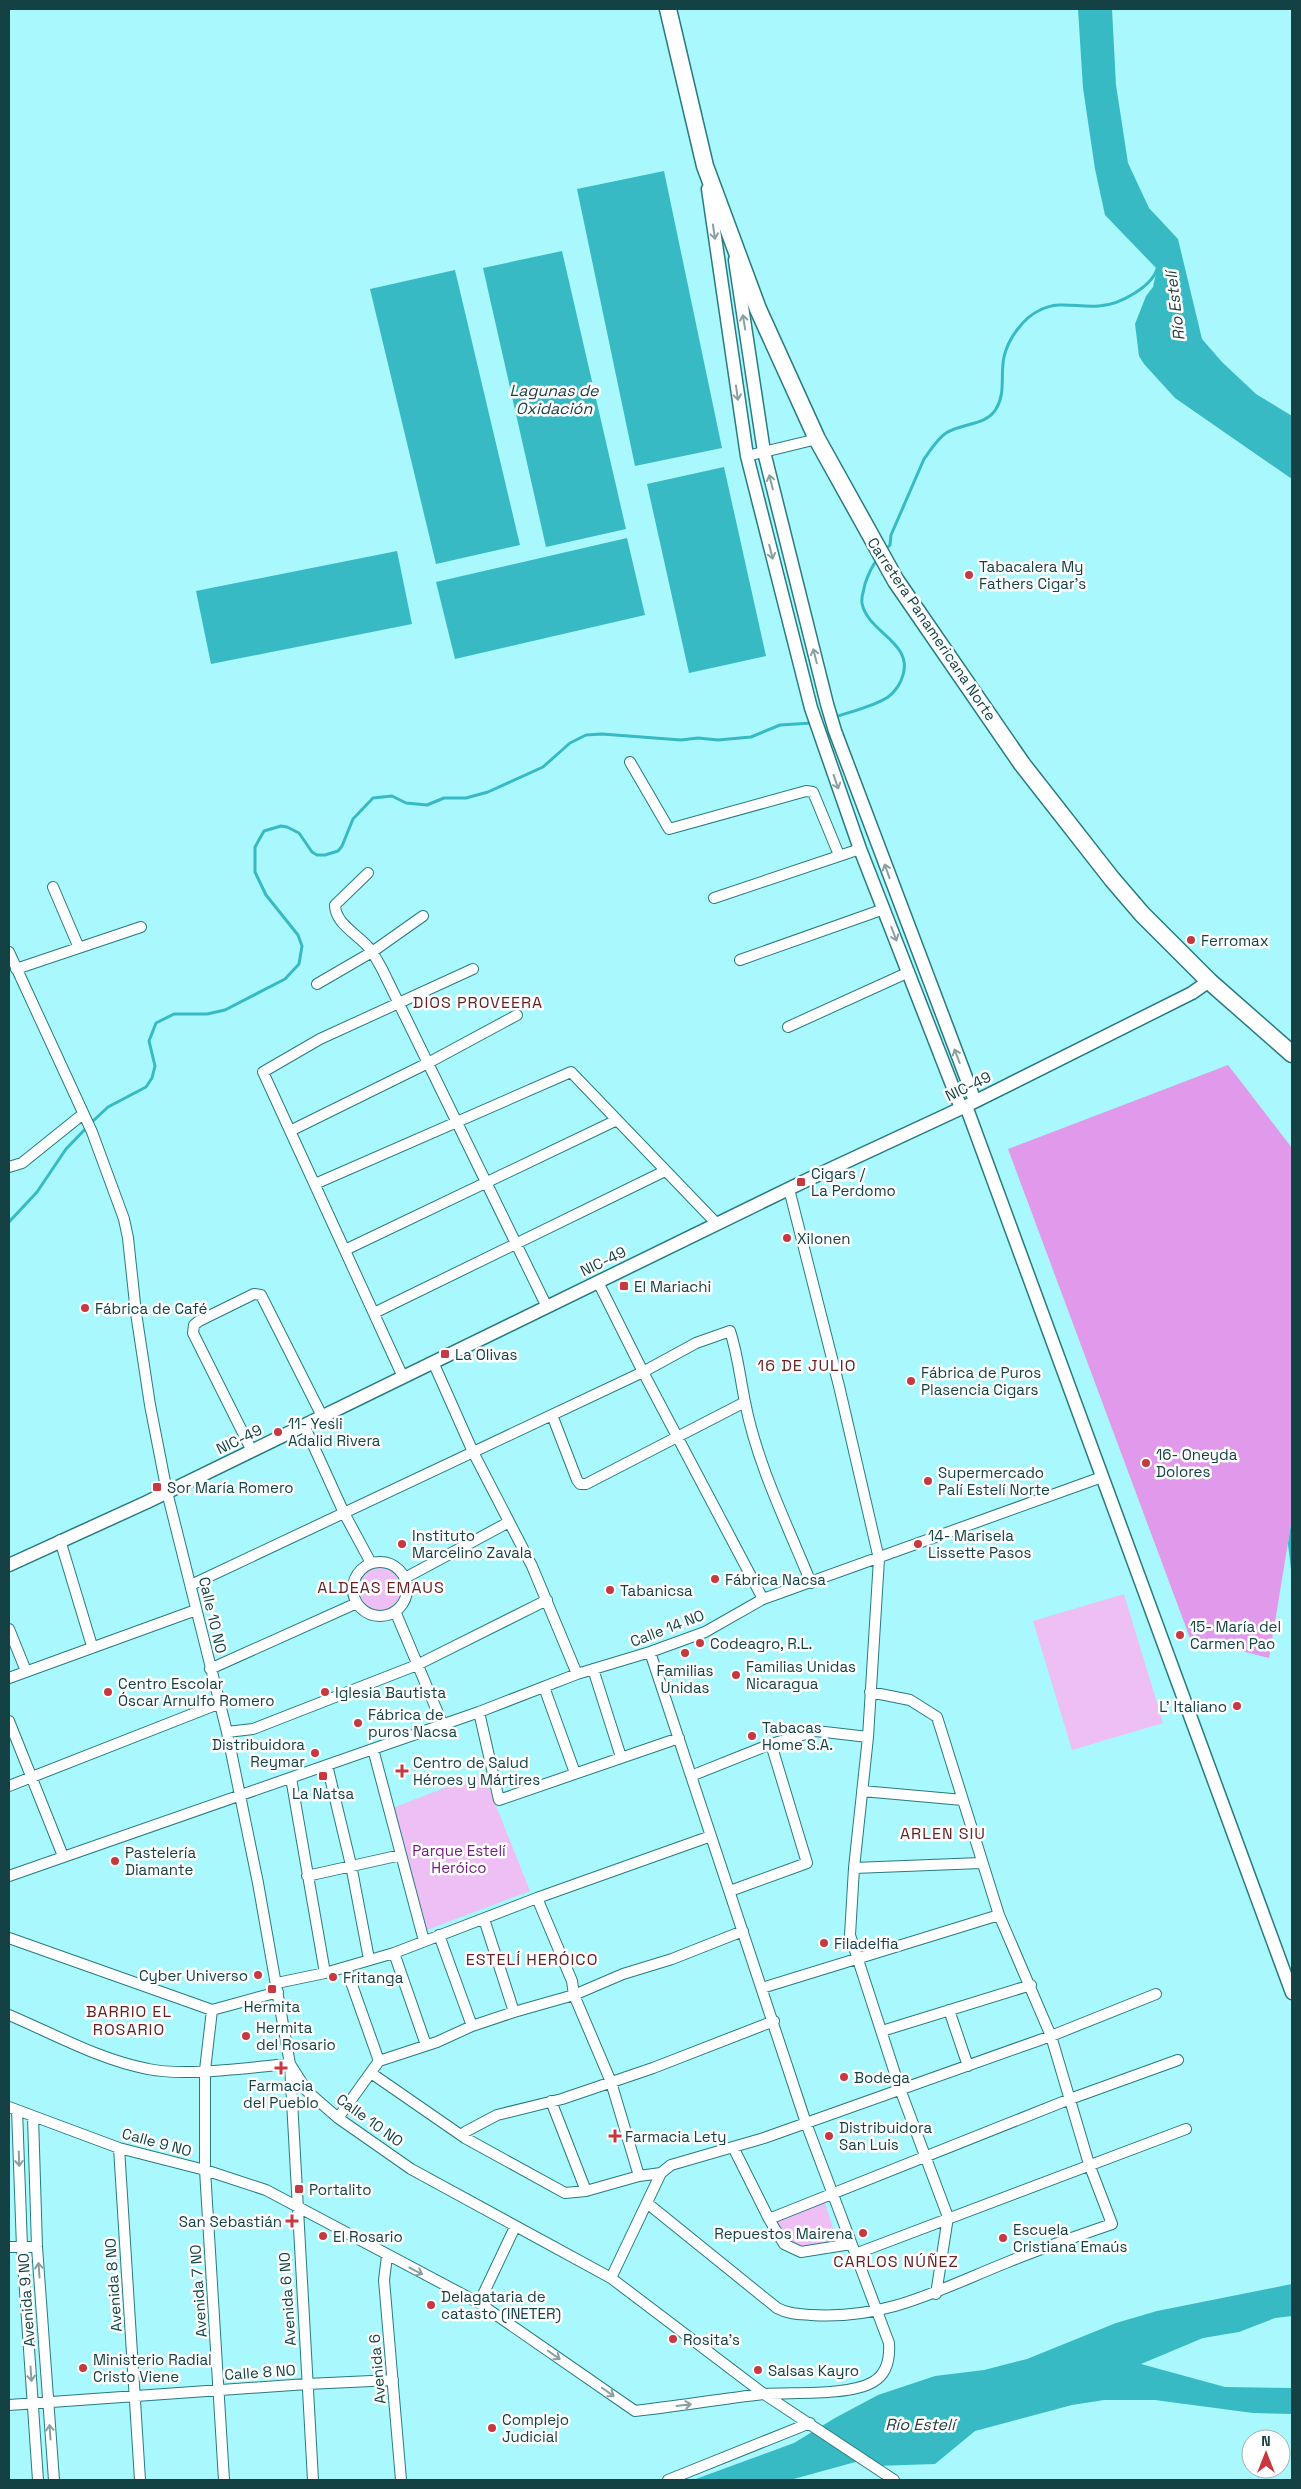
<svg xmlns="http://www.w3.org/2000/svg" width="1301" height="2489" font-family="'Space Grotesk',sans-serif">
<style>
.green{fill:#eebff5}
.forest{fill:#e099eb}
.water{fill:#37bac3}
.lines{fill:none;stroke-linecap:round;stroke-linejoin:round}
.stream{stroke:#37bac3;stroke-width:3}
.minor-casing{stroke:#287b81;stroke-width:12}
.tertiary-casing{stroke:#287b81;stroke-width:15}
.trunk-casing{stroke:#287b81;stroke-width:19}
.minor{stroke:#fff;stroke-width:10}
.tertiary{stroke:#fff;stroke-width:12}
.trunk{stroke:#fff;stroke-width:16}
.oneway{stroke:#89a0a2}
.poi-dot{fill:#c73841;stroke:#fff;stroke-width:2}
.labels{text-anchor:middle;dominant-baseline:central;stroke-width:5;stroke-linejoin:round;paint-order:stroke}
.poi-label{font-size:15px;fill:#134144;stroke:#fff;text-anchor:start}
.street-label{font-size:15px;fill:#134144;stroke:#fff}
.park-label{font-size:15px;fill:#731e80;stroke:#fff}
.water-label{font-size:16px;font-style:italic;fill:#243f41;stroke:#fff}
.neighbourhood-label{font-size:16px;letter-spacing:1px;fill:#662123;stroke:#fff}
</style>
<rect width="100%" height="100%" fill="#a8f8fe"/>
<path class="green" d="M359 1589a21 21 0 1 1 42 0a21 21 0 1 1-42 0Z
M1124 1594 1163 1723 1072 1750 1033 1621Z
M483 1773 530 1891 424 1931 390 1809Z
M824 2200 839 2245C806 2247 791 2254 775 2220Z"/>
<path class="forest" d="M1228 1065 1292 1148V1518L1269 1658 1190 1638 1008 1149Z"/>
<path class="water" d="M1078 9H1112L1116 85 1128 163 1149 208 1178 239 1202 339 1222 362 1256 394 1292 416V479L1175 398 1144 364 1139 356 1135 324 1146 296 1153 287 1157 269 1105 215 1095 169 1083 88Z
M664 171 722 448 635 466 577 189Z
M562 251 626 529 546 547 483 268Z
M455 270 520 545 436 564 370 289Z
M724 467 766 656 689 673 647 484Z
M627 538 645 615 455 659 436 582Z
M397 551 412 624 211 664 196 591Z
M1292 1518V1578L1288 1544Z
M1292 2284V2316L1275 2318 1239 2332 1203 2338 1141 2364 1225 2387 1292 2388V2414L1253 2413 1155 2400H1104L1072 2405 975 2431 935 2464 876 2466 859 2461 790 2480H693L794 2443 835 2418 878 2395 935 2376 984 2370 1027 2359 1116 2323 1157 2311Z"/>
<g class="lines">
<path class="stream" d="M884 551 890 545 891 535 924 459C930 451 937 439 946 433 961 423 986 426 996 409 1006 393 1000 375 1004 357 1008 339 1023 318 1040 310 1060 300 1078 308 1099 306 1119 305 1155 286 1158 265
M835 717C852 711 873 707 888 697 895 692 901 683 903 675 913 642 867 632 862 603 861 596 864 590 865 584 868 575 871 567 877 560
M9 1222 37 1192 66 1149 93 1121 108 1107 146 1087 152 1078 155 1066 149 1041 156 1023 174 1014H207L225 1010 285 979 299 964 302 946 298 935 266 895 255 872V847L264 831 281 826 287 827 299 833 312 852 317 855H325L338 851 342 846 353 819 373 798 392 796 406 803 427 805 444 798H466L488 792 543 767 570 743 586 735 602 734 681 740 698 738 718 740 751 737 780 725 812 723"/>
<defs>
<path id="minor" d="M747 456 817 439
M630 762 669 829 806 791 813 792 839 855
M368 873 335 905C335 924 359 935 369 948 374 954 378 962 382 969L547 1307
M53 887 79 948
M714 898 860 849
M9 952 92 1132 124 1219 128 1238 136 1313 150 1405 167 1492 227 1732 258 1883 290 2064 307 2091 338 2118 411 2169 611 2278 764 2394 894 2480
M740 960 884 909
M16 969 141 927
M317 984 372 952 423 916
M788 1027 909 972
M290 1131 428 1063 517 1015
M9 1167 22 1163 83 1114
M315 1184 571 1072 717 1224
M789 1189 839 1386 879 1559 868 1737 854 1868 850 1935 900 2089 948 2217 936 2294
M345 1250 617 1120
M598 1282 643 1372 763 1599
M374 1313 665 1171
M433 1362 473 1452 532 1566 577 1674
M403 1377 263 1072 320 1039 473 969
M552 1415 577 1480 580 1484H586L745 1402
M304 1425 344 1513 371 1563
M252 1451 193 1333 194 1325 199 1321 254 1294 261 1295 322 1416
M60 1540 92 1646
M353 1589a27 27 0 1 1 54 0a27 27 0 1 1-54 0Z
M405 1578 509 1522
M191 1585 643 1372 696 1343 730 1331C738 1355 740 1378 745 1402 757 1464 787 1524 811 1583
M395 1611 443 1725
M9 1629 26 1671
M210 1669 357 1603
M593 1669 621 1757
M9 1678 196 1610
M544 1687 575 1773
M479 1712 499 1800 679 1738
M9 1721 63 1856
M227 1732 253 1729 417 1665 547 1600
M373 1749 424 1941
M327 1765 351 1865 369 1959
M691 1776 771 1744 816 1731 868 1737
M291 1778 325 1973
M9 1786 218 1704
M862 1791 963 1800
M854 1868 981 1863
M9 1876 479 1712 577 1674 650 1652 705 1632 763 1599 1102 1477
M307 1876 401 1855
M730 1891 807 1863 771 1744
M537 1898 572 1981 574 1995 611 2082 639 2176
M484 1919 514 2012
M439 1935 472 2026
M9 1938 212 2010 278 1992
M394 1953 426 2045
M346 1968 379 2061 437 2042 472 2026 514 2012 574 1995 623 1974 672 1959 743 1931
M277 1983 325 1973 394 1953 537 1898 711 1836
M762 1988 999 1915
M212 2010 205 2070V2170L224 2480
M949 2010 968 2066
M9 2015C54 2034 100 2060 148 2069 186 2077 249 2067 290 2064
M882 2031 1031 1985
M290 2065 313 2480
M371 2073 465 2138 565 2193 586 2191 639 2176 661 2173
M551 2101 586 2191
M9 2107 119 2148 205 2170 266 2190 479 2303 635 2411C678 2406 721 2399 764 2394 793 2392 849 2396 873 2382 887 2374 890 2358 889 2343L806 2123 650 1652
M17 2110 22 2247 38 2480
M33 2117 37 2247 54 2480
M338 2118 379 2061
M465 2138V2132L497 2115 562 2099 653 2068 774 2021
M733 2147 769 2219 784 2244 801 2252 851 2244
M119 2148 140 2480
M647 2203 777 2308C788 2314 799 2314 811 2315 887 2320 940 2289 1008 2262 1042 2248 1077 2236 1112 2224L1089 2164 1051 2036 999 1915 937 1717 910 1700 870 1692
M769 2219 1070 2099 1178 2060
M9 2247H37
M855 2254 1186 2129
M387 2256 384 2280 401 2480
M611 2278 661 2173 671 2165 764 2138 1051 2036 1156 1994
M479 2303 515 2227
M9 2405 307 2384 393 2380
M668 2480 810 2423"/>
<path id="tertiary" d="M708 189 747 456 811 708 860 849 961 1108
M735 260 764 452 827 704 835 731 975 1101
M966 1106 1292 1993
M9 1565 147 1502 809 1179 966 1106 1192 993 1209 981"/>
<path id="trunk" d="M668 9 705 166 758 309 817 439 896 581 1022 764 1112 879 1142 914 1209 981 1292 1054"/>
</defs>
<use href="#minor" class="minor-casing"/>
<use href="#tertiary" class="tertiary-casing"/>
<use href="#trunk" class="trunk-casing"/>
<use href="#minor" class="minor"/>
<use href="#tertiary" class="tertiary"/>
<use href="#trunk" class="trunk"/>
</g>
<defs><path id="oneway-shaft" d="M-6 0H5M1.5-3L5.5 0L1.5 3" fill="none" stroke-width="1.6" stroke-linecap="round" stroke-linejoin="round" transform="scale(1.25)"/></defs>
<g class="oneway">
<use href="#oneway-shaft" transform="translate(714 232) rotate(82)"/>
<use href="#oneway-shaft" transform="translate(744 322) rotate(-99)"/>
<use href="#oneway-shaft" transform="translate(737 393) rotate(82)"/>
<use href="#oneway-shaft" transform="translate(771 482) rotate(-104)"/>
<use href="#oneway-shaft" transform="translate(771 552) rotate(76)"/>
<use href="#oneway-shaft" transform="translate(815 656) rotate(-104)"/>
<use href="#oneway-shaft" transform="translate(836 782) rotate(71)"/>
<use href="#oneway-shaft" transform="translate(887 871) rotate(-110)"/>
<use href="#oneway-shaft" transform="translate(894 934) rotate(69)"/>
<use href="#oneway-shaft" transform="translate(957 1056) rotate(-111)"/>
<use href="#oneway-shaft" transform="translate(19 2159) rotate(88)"/>
<use href="#oneway-shaft" transform="translate(39 2270) rotate(-94)"/>
<use href="#oneway-shaft" transform="translate(416 2271) rotate(27)"/>
<use href="#oneway-shaft" transform="translate(554 2355) rotate(35)"/>
<use href="#oneway-shaft" transform="translate(31 2374) rotate(86)"/>
<use href="#oneway-shaft" transform="translate(608 2392) rotate(35)"/>
<use href="#oneway-shaft" transform="translate(684 2405) rotate(-7)"/>
<use href="#oneway-shaft" transform="translate(50 2432) rotate(-94)"/>
</g>
<g class="poi-dot">
<circle cx="969" cy="575" r="5"/>
<circle cx="1191" cy="940" r="5"/>
<rect x="796" y="1177" width="10" height="10" rx="2.5"/>
<circle cx="787" cy="1238" r="5"/>
<rect x="619" y="1281" width="10" height="10" rx="2.5"/>
<circle cx="85" cy="1308" r="5"/>
<rect x="440" y="1349" width="10" height="10" rx="2.5"/>
<circle cx="911" cy="1381" r="5"/>
<circle cx="278" cy="1432" r="5"/>
<circle cx="1146" cy="1463" r="5"/>
<circle cx="928" cy="1481" r="5"/>
<rect x="152" y="1482" width="10" height="10" rx="2.5"/>
<circle cx="402" cy="1544" r="5"/>
<circle cx="918" cy="1544" r="5"/>
<circle cx="715" cy="1579" r="5"/>
<circle cx="610" cy="1590" r="5"/>
<circle cx="1180" cy="1635" r="5"/>
<circle cx="700" cy="1643" r="5"/>
<circle cx="685" cy="1653" r="5"/>
<circle cx="736" cy="1675" r="5"/>
<circle cx="108" cy="1692" r="5"/>
<circle cx="325" cy="1692" r="5"/>
<circle cx="1237" cy="1706" r="5"/>
<circle cx="358" cy="1723" r="5"/>
<circle cx="752" cy="1736" r="5"/>
<circle cx="315" cy="1753" r="5"/>
<path d="M399.5 1763.5h5v5h5v5h-5v5h-5v-5h-5v-5h5z"/>
<rect x="318" y="1771" width="10" height="10" rx="2.5"/>
<circle cx="115" cy="1861" r="5"/>
<circle cx="824" cy="1943" r="5"/>
<circle cx="258" cy="1975" r="5"/>
<circle cx="333" cy="1977" r="5"/>
<rect x="267" y="1984" width="10" height="10" rx="2.5"/>
<circle cx="246" cy="2036" r="5"/>
<path d="M278.5 2060.5h5v5h5v5h-5v5h-5v-5h-5v-5h5z"/>
<circle cx="844" cy="2077" r="5"/>
<path d="M612.5 2128.5h5v5h5v5h-5v5h-5v-5h-5v-5h5z"/>
<circle cx="829" cy="2136" r="5"/>
<rect x="294" y="2184" width="10" height="10" rx="2.5"/>
<path d="M289.5 2213.5h5v5h5v5h-5v5h-5v-5h-5v-5h5z"/>
<circle cx="863" cy="2233" r="5"/>
<circle cx="323" cy="2236" r="5"/>
<circle cx="1003" cy="2238" r="5"/>
<circle cx="431" cy="2305" r="5"/>
<circle cx="673" cy="2339" r="5"/>
<circle cx="83" cy="2368" r="5"/>
<circle cx="758" cy="2370" r="5"/>
<circle cx="492" cy="2428" r="5"/>
</g>
<g class="labels">
<g class="poi-label">
<text x="979" y="566">Tabacalera My<tspan x="979" dy="17">Fathers Cigar's</tspan></text>
<text x="1201" y="940">Ferromax</text>
<text x="811" y="1173">Cigars /<tspan x="811" dy="17">La Perdomo</tspan></text>
<text x="797" y="1238">Xilonen</text>
<text x="634" y="1286">El Mariachi</text>
<text x="95" y="1308">Fábrica de Café</text>
<text x="455" y="1354">La Olivas</text>
<text x="921" y="1372">Fábrica de Puros<tspan x="921" dy="17">Plasencia Cigars</tspan></text>
<text x="288" y="1423">11- Yesli<tspan x="288" dy="17">Adalid Rivera</tspan></text>
<text x="1156" y="1454">16- Oneyda<tspan x="1156" dy="17">Dolores</tspan></text>
<text x="938" y="1472">Supermercado<tspan x="938" dy="17">Palí Estelí Norte</tspan></text>
<text x="167" y="1487">Sor María Romero</text>
<text x="412" y="1535">Instituto<tspan x="412" dy="17">Marcelino Zavala</tspan></text>
<text x="928" y="1535">14- Marisela<tspan x="928" dy="17">Lissette Pasos</tspan></text>
<text x="725" y="1579">Fábrica Nacsa</text>
<text x="620" y="1590">Tabanicsa</text>
<text x="1190" y="1626">15- María del<tspan x="1190" dy="17">Carmen Pao</tspan></text>
<text x="710" y="1643">Codeagro, R.L.</text>
<text x="746" y="1666">Familias Unidas<tspan x="746" dy="17">Nicaragua</tspan></text>
<text x="685" y="1670" text-anchor="middle">Familias<tspan x="685" dy="17">Unidas</tspan></text>
<text x="118" y="1683">Centro Escolar<tspan x="118" dy="17">Óscar Arnulfo Romero</tspan></text>
<text x="335" y="1692">Iglesia Bautista</text>
<text x="1227" y="1706" text-anchor="end">L' Italiano</text>
<text x="368" y="1714">Fábrica de<tspan x="368" dy="17">puros Nacsa</tspan></text>
<text x="762" y="1727">Tabacas<tspan x="762" dy="17">Home S.A.</tspan></text>
<text x="305" y="1744" text-anchor="end">Distribuidora<tspan x="305" dy="17">Reymar</tspan></text>
<text x="413" y="1762">Centro de Salud<tspan x="413" dy="17">Héroes y Mártires</tspan></text>
<text x="323" y="1793" text-anchor="middle">La Natsa</text>
<text x="125" y="1852">Pastelería<tspan x="125" dy="17">Diamante</tspan></text>
<text x="834" y="1943">Filadelfia</text>
<text x="248" y="1975" text-anchor="end">Cyber Universo</text>
<text x="343" y="1977">Fritanga</text>
<text x="272" y="2006" text-anchor="middle">Hermita</text>
<text x="256" y="2027">Hermita<tspan x="256" dy="17">del Rosario</tspan></text>
<text x="854" y="2077">Bodega</text>
<text x="281" y="2085" text-anchor="middle">Farmacia<tspan x="281" dy="17">del Pueblo</tspan></text>
<text x="839" y="2127">Distribuidora<tspan x="839" dy="17">San Luis</tspan></text>
<text x="625" y="2136">Farmacia Lety</text>
<text x="309" y="2189">Portalito</text>
<text x="282" y="2221" text-anchor="end">San Sebastián</text>
<text x="1013" y="2229">Escuela<tspan x="1013" dy="17">Cristiana Emaús</tspan></text>
<text x="853" y="2233" text-anchor="end">Repuestos Mairena</text>
<text x="333" y="2236">El Rosario</text>
<text x="441" y="2296">Delagataria de<tspan x="441" dy="17">catasto (INETER)</tspan></text>
<text x="683" y="2339">Rosita's</text>
<text x="93" y="2359">Ministerio Radial<tspan x="93" dy="17">Cristo Viene</tspan></text>
<text x="768" y="2370">Salsas Kayro</text>
<text x="502" y="2419">Complejo<tspan x="502" dy="17">Judicial</tspan></text>
</g>
<g class="street-label">
<text transform="translate(932 629) rotate(56)">Carretera Panamericana Norte</text>
<text transform="translate(968 1086) rotate(-26)">NIC-49</text>
<text transform="translate(603 1261) rotate(-26)">NIC-49</text>
<text transform="translate(239 1439) rotate(-26)">NIC-49</text>
<text transform="translate(213 1615) rotate(77)">Calle 10 NO</text>
<text transform="translate(667 1628) rotate(-21)">Calle 14 NO</text>
<text transform="translate(370 2120) rotate(36)">Calle 10 NO</text>
<text transform="translate(157 2142) rotate(15)">Calle 9 NO</text>
<text transform="translate(113 2285) rotate(-94)">Avenida 8 NO</text>
<text transform="translate(198 2291) rotate(-94)">Avenida 7 NO</text>
<text transform="translate(287 2299) rotate(-94)">Avenida 6 NO</text>
<text transform="translate(26 2300) rotate(-94)">Avenida 9 NO</text>
<text transform="translate(377 2369) rotate(-95)">Avenida 6</text>
<text transform="translate(260 2372) rotate(-4)">Calle 8 NO</text>
</g>
<g class="park-label">
<text x="459" y="1850">Parque Estelí<tspan x="459" dy="17">Heróico</tspan></text>
</g>
<g class="water-label">
<text transform="translate(1175 306) rotate(-97)">Río Estelí</text>
<text x="554" y="390">Lagunas de<tspan x="554" dy="18">Oxidación</tspan></text>
<text x="920" y="2424">Río Estelí</text>
</g>
<g class="neighbourhood-label">
<text x="478" y="1002">DIOS PROVEERA</text>
<text x="807" y="1365">16 DE JULIO</text>
<text x="381" y="1587">ALDEAS EMAUS</text>
<text x="943" y="1833">ARLEN SIU</text>
<text x="532" y="1959">ESTELÍ HERÓICO</text>
<text x="129" y="2011">BARRIO EL<tspan x="129" dy="18">ROSARIO</tspan></text>
<text x="896" y="2261">CARLOS NÚÑEZ</text>
</g>
</g>
<rect width="1301" height="2489" fill="none" stroke="#134144" stroke-width="20"/>
<g transform="translate(1266 2454)"><circle r="24" fill="#ffffff" stroke="#a1b3b4"/>
<path d="M0-4L9 19L0 12L-9 19Z" fill="#c73841"/>
<text y="-8" font-size="14" font-weight="bold" text-anchor="middle" fill="#134144">N</text>
</g>
</svg>
